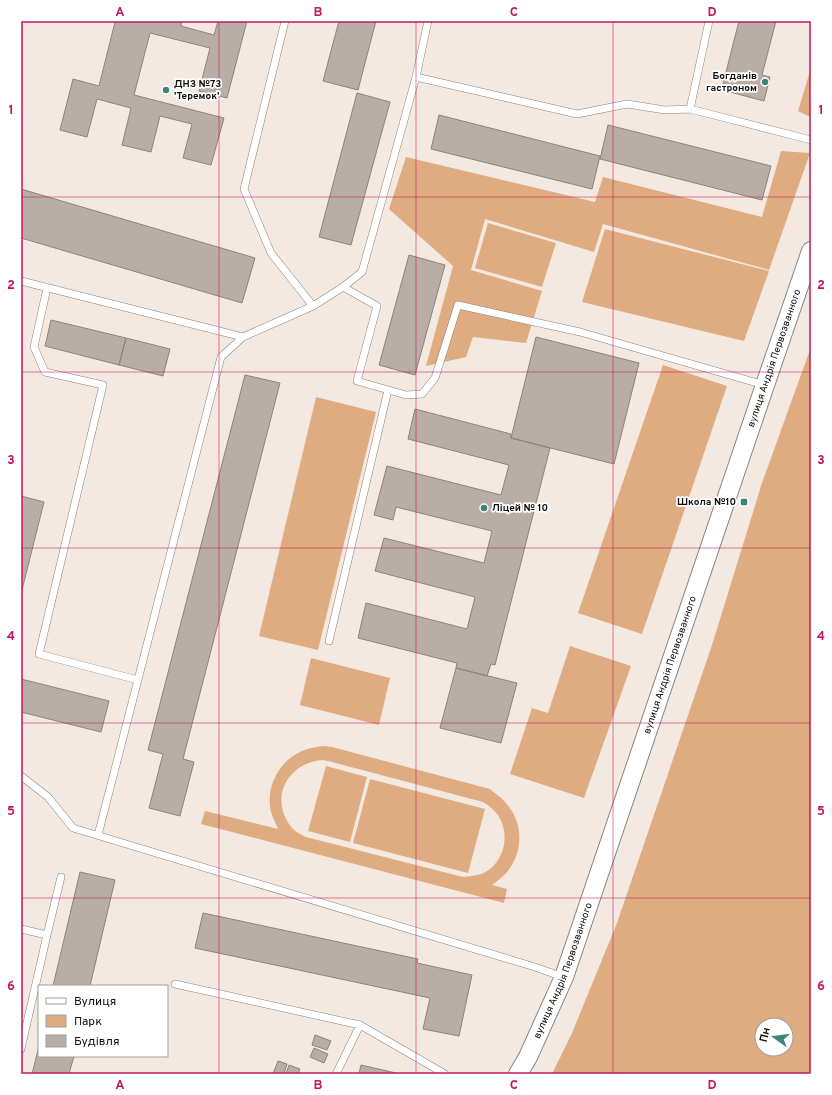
<svg xmlns="http://www.w3.org/2000/svg" width="832" height="1095" font-family="Overpass,sans-serif">
<style>
.green{fill:#deac80;fill-rule:evenodd}
.building{fill:#b8aea5;stroke:#8d837b}
.lines{fill:none;stroke-linecap:round;stroke-linejoin:round}
.service-casing{stroke:#8d837b;stroke-width:8}
.tertiary-casing{stroke:#8d837b;stroke-width:20}
.service{stroke:#fff;stroke-width:7}
.tertiary{stroke:#fff;stroke-width:18}
.grid{fill:none;stroke:#c2185b;stroke-width:1;stroke-opacity:0.55}
.poi-dot{fill:#3e847b;stroke:#fff;stroke-width:1.5}
.labels{text-anchor:middle;dominant-baseline:central;stroke-width:3.5;stroke-linejoin:round;paint-order:stroke}
.poi-label{font-size:10px;font-weight:bold;fill:#110e0b;stroke:#fff;text-anchor:end}
.street-label{font-size:10px;fill:#110e0b;stroke:#fff}
.neatline{fill:none;stroke:#c2185b;stroke-width:1.5}
.grid-label{font-size:13px;text-anchor:middle;font-weight:bold;fill:#c2185b}
</style>
<rect width="100%" height="100%" fill="#f4e9e0"/>
<path class="green" d="M811 68V120L810 117 798 111Z
M781 151 810 153 769 270 603 224 594 252 485 219 471 270 542 291 526 343 473 337 466 357 426 366 453 266 389 209 406 157 595 202 603 177 762 217Z
M488 223 556 243 542 287 475 268Z
M605 229 769 271 744 341 582 302Z
M811 347V1074H552L572 1033 617 923 712 645 762 483ZM762 1025H786V1049H762Z
M663 365 727 386 642 634 578 613Z
M316 397 376 412 318 650 259 636Z
M570 646 631 666 584 798 510 774 532 708 548 713Z
M311 658 390 678 379 725 300 705Z
M323 746 332 747 490 789C494 793 500 796 504 801 524 821 524 851 507 872 503 877 497 881 492 885L507 889 504 903 201 824 205 811 278 829C276 824 273 818 271 812 265 788 279 760 302 751 309 748 316 747 323 746ZM322 760 328 761 483 802C489 806 495 810 499 817 511 836 503 866 481 874 475 876 468 876 463 877L306 837C299 834 293 830 289 824 270 795 289 763 322 760Z
M326 766 367 777 350 842 308 831Z
M370 779 485 809 468 873 353 843Z"/>
<path class="building" d="M109 21H182L181 26 214 35 218 21H247L227 98 199 91 210 48 150 33 134 95 224 118 211 165 183 158 192 124 160 116 151 152 122 145 131 108 97 99 87 137 60 130 73 79 99 86 115 22Z
M339 21H376L358 90 323 81Z
M739 21H776L762 75 770 77 764 101 730 92 731 86 723 84Z
M357 93 390 102 351 245 319 237Z
M439 115 600 156 592 189 431 149Z
M608 125 771 166 762 200 600 159Z
M21 189 255 258 242 303 21 238Z
M409 255 445 265 415 375 379 365Z
M51 320 126 338 119 365 45 346Z
M536 337 639 363 614 464 511 438Z
M126 338 170 349 163 376 119 365Z
M245 375 280 383 183 759 194 762 180 816 149 808 163 754 148 750Z
M415 409 511 434V438L550 448 495 665 491 664 487 676 456 668 457 663 358 638 366 603 467 629 475 597 375 571 384 538 484 563 492 531 396 507 393 520 374 515 387 466 501 495 509 465 408 439Z
M21 496 44 502 21 594Z
M456 668 517 683 501 743 440 728Z
M21 679 109 701 101 732 21 712Z
M80 872 115 880 90 986H53Z
M203 913 418 959 417 963 472 975 459 1036 423 1029 430 998 195 948Z
M315 1035 331 1041 327 1050 312 1045Z
M39 1046V1056H74L69 1074H32Z
M314 1048 328 1054 324 1063 310 1057Z
M278 1061 287 1064 284 1074H273Z
M289 1065 300 1069 298 1074H286Z
M361 1065 396 1073V1074H359Z"/>
<g class="lines">
<defs>
<path id="service" d="M285 21 244 189 271 253 313 306
M416 77 577 114 627 104 665 110 690 109 811 140
M690 109 709 21
M21 281 243 337
M343 287 377 306 357 381 406 395 422 394 435 378 458 305 580 332 764 385
M47 288 34 347 45 372 103 385 39 654 138 680
M329 641 388 390
M21 776 48 797 73 828 535 967 563 977
M98 835 221 357 243 337 313 306 343 287 362 272 416 77 428 21
M21 929 47 935
M175 984 360 1025 445 1074
M21 1049 47 935 61 877
M336 1074 360 1025"/>
<g id="tertiary">
<path id="s1" d="M518 1074 528 1057 564 977 765 385 811 251"/>
</g>
</defs>
<use href="#service" class="service-casing"/>
<use href="#tertiary" class="tertiary-casing"/>
<use href="#service" class="service"/>
<use href="#tertiary" class="tertiary"/>
</g>
<path class="grid" d="M219 21V1074M416 21V1074M613 21V1074M21 197H811M21 372H811M21 548H811M21 723H811M21 898H811"/>
<g class="poi-dot">
<circle cx="765" cy="82" r="4"/>
<circle cx="166" cy="90" r="4"/>
<rect x="740" y="498" width="8" height="8" rx="2"/>
<circle cx="484" cy="508" r="4"/>
</g>
<g class="labels">
<g class="poi-label">
<text x="757" y="76">Богданів<tspan x="757" dy="12">гастроном</tspan></text>
<text x="174" y="84" text-anchor="start">ДНЗ №73<tspan x="174" dy="12">'Теремок'</tspan></text>
<text x="736" y="502">Школа №10</text>
<text x="492" y="508" text-anchor="start">Ліцей № 10</text>
</g>
<g class="street-label">
<text stroke="none"><textPath href="#s1" startOffset="761">вулиця Андрія Первозванного</textPath></text>
<text stroke="none"><textPath href="#s1" startOffset="437">вулиця Андрія Первозванного</textPath></text>
<text stroke="none"><textPath href="#s1" startOffset="113">вулиця Андрія Первозванного</textPath></text>
</g>
</g>
<rect width="832" height="1095" fill="none" stroke="#ffffff" stroke-width="44"/>
<rect x="38" y="985" width="130" height="72" fill="#ffffff" stroke="#a09f9d"/>
<rect x="46" y="998" width="20" height="6" fill="#ffffff" stroke="#a09f9d"/>
<text x="74" y="1005" font-size="12" fill="#110e0b">Вулиця</text>
<rect x="46" y="1015" width="20" height="12" fill="#deac80" stroke="#a09f9d"/>
<text x="74" y="1025" font-size="12" fill="#110e0b">Парк</text>
<rect x="46" y="1035" width="20" height="12" fill="#b8aea5" stroke="#a09f9d"/>
<text x="74" y="1045" font-size="12" fill="#110e0b">Будівля</text>
<g transform="translate(774 1037) rotate(284)"><circle r="19" fill="#ffffff" stroke="#a09f9d"/>
<path d="M0-3L7 15L0 10L-7 15Z" fill="#3e847b"/>
<text y="-6" font-size="11" font-weight="bold" text-anchor="middle" fill="#110e0b">Пн</text>
</g>
<rect x="22" y="22" width="788" height="1051" class="neatline"/>
<g class="grid-label">
<text x="120" y="16">A</text>
<text x="318" y="16">B</text>
<text x="514" y="16">C</text>
<text x="712" y="16">D</text>
<text x="11" y="114">1</text>
<text x="821" y="114">1</text>
<text x="11" y="289">2</text>
<text x="821" y="289">2</text>
<text x="11" y="464">3</text>
<text x="821" y="464">3</text>
<text x="11" y="640">4</text>
<text x="821" y="640">4</text>
<text x="11" y="815">5</text>
<text x="821" y="815">5</text>
<text x="11" y="990">6</text>
<text x="821" y="990">6</text>
<text x="120" y="1089">A</text>
<text x="318" y="1089">B</text>
<text x="514" y="1089">C</text>
<text x="712" y="1089">D</text>
</g>
</svg>
